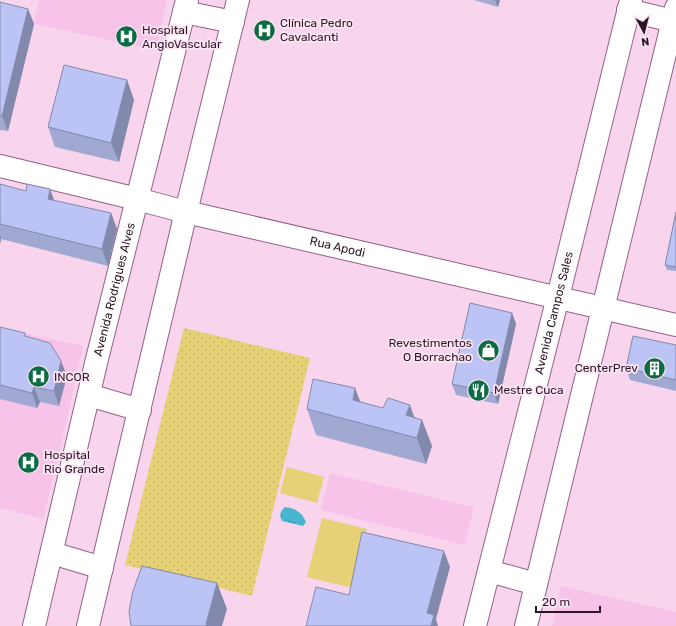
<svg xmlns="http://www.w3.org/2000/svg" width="676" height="626" font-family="Rubik,sans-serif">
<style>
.built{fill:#f8c3e9}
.green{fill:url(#green-dots)}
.pitch{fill:#e6d176}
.water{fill:url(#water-ripples)}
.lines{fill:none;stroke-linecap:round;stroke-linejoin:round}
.minor-casing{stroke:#956087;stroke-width:24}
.major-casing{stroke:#956087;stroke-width:24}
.minor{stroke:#fff;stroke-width:22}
.major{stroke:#fff;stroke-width:22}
.wall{fill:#a1a9d3}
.shaded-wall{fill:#8389ac}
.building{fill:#bbc4f5;stroke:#8389ac}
.labels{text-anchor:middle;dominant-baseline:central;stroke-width:3.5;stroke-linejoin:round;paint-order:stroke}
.poi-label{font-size:12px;fill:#2d1727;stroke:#fee5f6;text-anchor:start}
.street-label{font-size:12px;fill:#2d1727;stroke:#fee5f6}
</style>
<defs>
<pattern id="green-dots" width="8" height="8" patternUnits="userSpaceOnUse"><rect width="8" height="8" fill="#e6d176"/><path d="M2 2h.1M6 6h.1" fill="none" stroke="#c6b366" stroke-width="1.8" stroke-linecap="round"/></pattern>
<pattern id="water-ripples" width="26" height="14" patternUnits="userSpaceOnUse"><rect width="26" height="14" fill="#49b6d1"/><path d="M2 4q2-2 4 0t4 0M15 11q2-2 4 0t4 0" fill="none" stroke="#3d93aa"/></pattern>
</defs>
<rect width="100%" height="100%" fill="#f8d4ed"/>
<path class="built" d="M39 0H167L156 50 34 24Z
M0 328 83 346 68 416 43 519 0 508Z
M330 473 474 507 464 545 321 510Z
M561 586 676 612V626H552Z"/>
<path class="green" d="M184 328 310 358 252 596 125 565Z"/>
<path class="pitch" d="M287 467 324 477 317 503 280 493Z
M322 518 367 529 352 588 307 577Z"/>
<path class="water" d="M285 507C294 508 302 512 306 522L303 526 282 521C279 514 280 512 285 507Z"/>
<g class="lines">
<defs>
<g id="minor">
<path d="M628 10 673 21"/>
<path d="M489 571 536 584"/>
<path id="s1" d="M475 626 558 297 631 0"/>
<path d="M526 626 676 8"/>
</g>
<g id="major">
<path d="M184 12 233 22"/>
<path id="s2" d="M0 166 137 199 186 212 676 325"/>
<path d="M89 395 140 410"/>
<path d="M52 553 102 568"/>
<path id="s3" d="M34 626 97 359 187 0"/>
<path d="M88 626 186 212 238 0"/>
</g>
</defs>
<use href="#minor" class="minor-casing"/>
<use href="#major" class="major-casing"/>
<use href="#minor" class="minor"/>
<use href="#major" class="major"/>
</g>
<path class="wall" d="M474 0H500L498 7Z
M0 2 28 9 34 24 8 131 0 130Z
M127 80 134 100 119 162 55 147 48 127Z
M0 184 55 201 111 213 117 229 108 266 1 239 0 244Z
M676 212V271L667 270 665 265Z
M512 313 516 324 498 404 456 395 452 384Z
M0 327 26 337 67 376 59 406 40 402 37 408 0 399Z
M676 345V391L630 380 626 368Z
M360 402 422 420 432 446 426 464 316 435 307 409Z"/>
<path class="shaded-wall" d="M495 0H500L498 7Z
M28 9 34 24 8 131 2 116Z
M127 80 134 100 119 162 111 143Z
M50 189 56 205 48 199Z
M111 213 117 229 108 266 102 249Z
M0 235 1 239 0 244Z
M512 313 516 324 498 404 494 393Z
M61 361 67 376 59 406 54 391Z
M34 387 40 402 37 408 32 393Z
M355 388 365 414 353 400Z
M410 405 419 430 406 415Z
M422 420 432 446 426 464 417 438Z
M444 551 450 567 436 619 438 626H431L427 613Z
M217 583 227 609 222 626H206V624Z"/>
<path class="building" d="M0 2 28 9 2 116H0Z
M64 65 127 80 111 143 48 127Z
M0 184 26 191 27 184 50 189 48 199 111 213 102 249 0 224Z
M676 212V267L665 265Z
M470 303 512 313 494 393 452 384Z
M0 327 25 333V336L50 343 61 361 54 391 34 387 32 393 0 385Z
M633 336 676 345V380L626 368Z
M313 379 355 388 353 400 383 408 388 398 410 405 406 415 422 420 417 438 307 409Z
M362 532 444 551 427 613 434 615 431 626H306L316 587 349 595Z
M142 566 217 583 206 624H207L206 626H131L129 611 133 591Z"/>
<defs>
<symbol id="hospital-disc" viewBox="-11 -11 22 22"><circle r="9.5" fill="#0b6c41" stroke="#fee5f6"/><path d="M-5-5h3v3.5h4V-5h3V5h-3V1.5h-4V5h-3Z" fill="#fff"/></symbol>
<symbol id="shop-disc" viewBox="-11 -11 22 22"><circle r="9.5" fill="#0b6c41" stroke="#fee5f6"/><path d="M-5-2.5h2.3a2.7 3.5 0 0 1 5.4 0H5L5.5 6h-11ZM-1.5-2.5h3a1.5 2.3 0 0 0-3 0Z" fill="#fff"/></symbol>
<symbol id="building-disc" viewBox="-11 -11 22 22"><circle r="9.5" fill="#0b6c41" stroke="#fee5f6"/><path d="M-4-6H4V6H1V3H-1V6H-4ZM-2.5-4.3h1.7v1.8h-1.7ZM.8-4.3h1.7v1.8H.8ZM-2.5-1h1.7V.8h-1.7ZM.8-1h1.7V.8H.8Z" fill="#fff"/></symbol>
<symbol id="restaurant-disc" viewBox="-11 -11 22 22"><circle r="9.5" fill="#0b6c41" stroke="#fee5f6"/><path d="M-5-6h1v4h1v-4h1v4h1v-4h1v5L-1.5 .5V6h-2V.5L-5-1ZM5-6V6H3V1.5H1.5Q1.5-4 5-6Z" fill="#fff"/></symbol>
</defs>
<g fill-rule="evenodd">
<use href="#hospital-disc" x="252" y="18" width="25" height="25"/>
<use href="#hospital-disc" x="114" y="24" width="25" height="25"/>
<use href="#shop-disc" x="476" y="338" width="25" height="25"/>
<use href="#building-disc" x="642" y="356" width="25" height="25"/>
<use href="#hospital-disc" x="26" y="364" width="25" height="25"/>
<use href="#restaurant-disc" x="466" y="378" width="25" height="25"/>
<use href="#hospital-disc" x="16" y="450" width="25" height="25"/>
</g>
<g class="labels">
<g class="poi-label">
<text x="280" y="23">Clínica Pedro<tspan x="280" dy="14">Cavalcanti</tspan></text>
<text x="142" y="30">Hospital<tspan x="142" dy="14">AngioVascular</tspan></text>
<text x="472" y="343" text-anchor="end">Revestimentos<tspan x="472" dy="14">O Borrachao</tspan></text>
<text x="638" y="368" text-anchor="end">CenterPrev</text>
<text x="54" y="377">INCOR</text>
<text x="494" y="390">Mestre Cuca</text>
<text x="44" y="455">Hospital<tspan x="44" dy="14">Rio Grande</tspan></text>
</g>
<g class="street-label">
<text stroke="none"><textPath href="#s2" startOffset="347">Rua Apodi</textPath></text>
<text stroke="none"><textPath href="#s3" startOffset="346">Avenida Rodrigues Alves</textPath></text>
<text stroke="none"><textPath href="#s1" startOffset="323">Avenida Campos Sales</textPath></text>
</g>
</g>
<g transform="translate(644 32) rotate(173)" stroke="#fee5f6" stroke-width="3" paint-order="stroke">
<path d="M0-3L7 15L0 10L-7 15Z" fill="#2d1727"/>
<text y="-6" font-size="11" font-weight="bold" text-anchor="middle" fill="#2d1727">N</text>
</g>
<path d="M536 606v6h64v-6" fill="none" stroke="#2d1727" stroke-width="2"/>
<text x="542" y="606" font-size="12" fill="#2d1727" stroke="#fee5f6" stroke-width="3" paint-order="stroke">20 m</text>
</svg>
